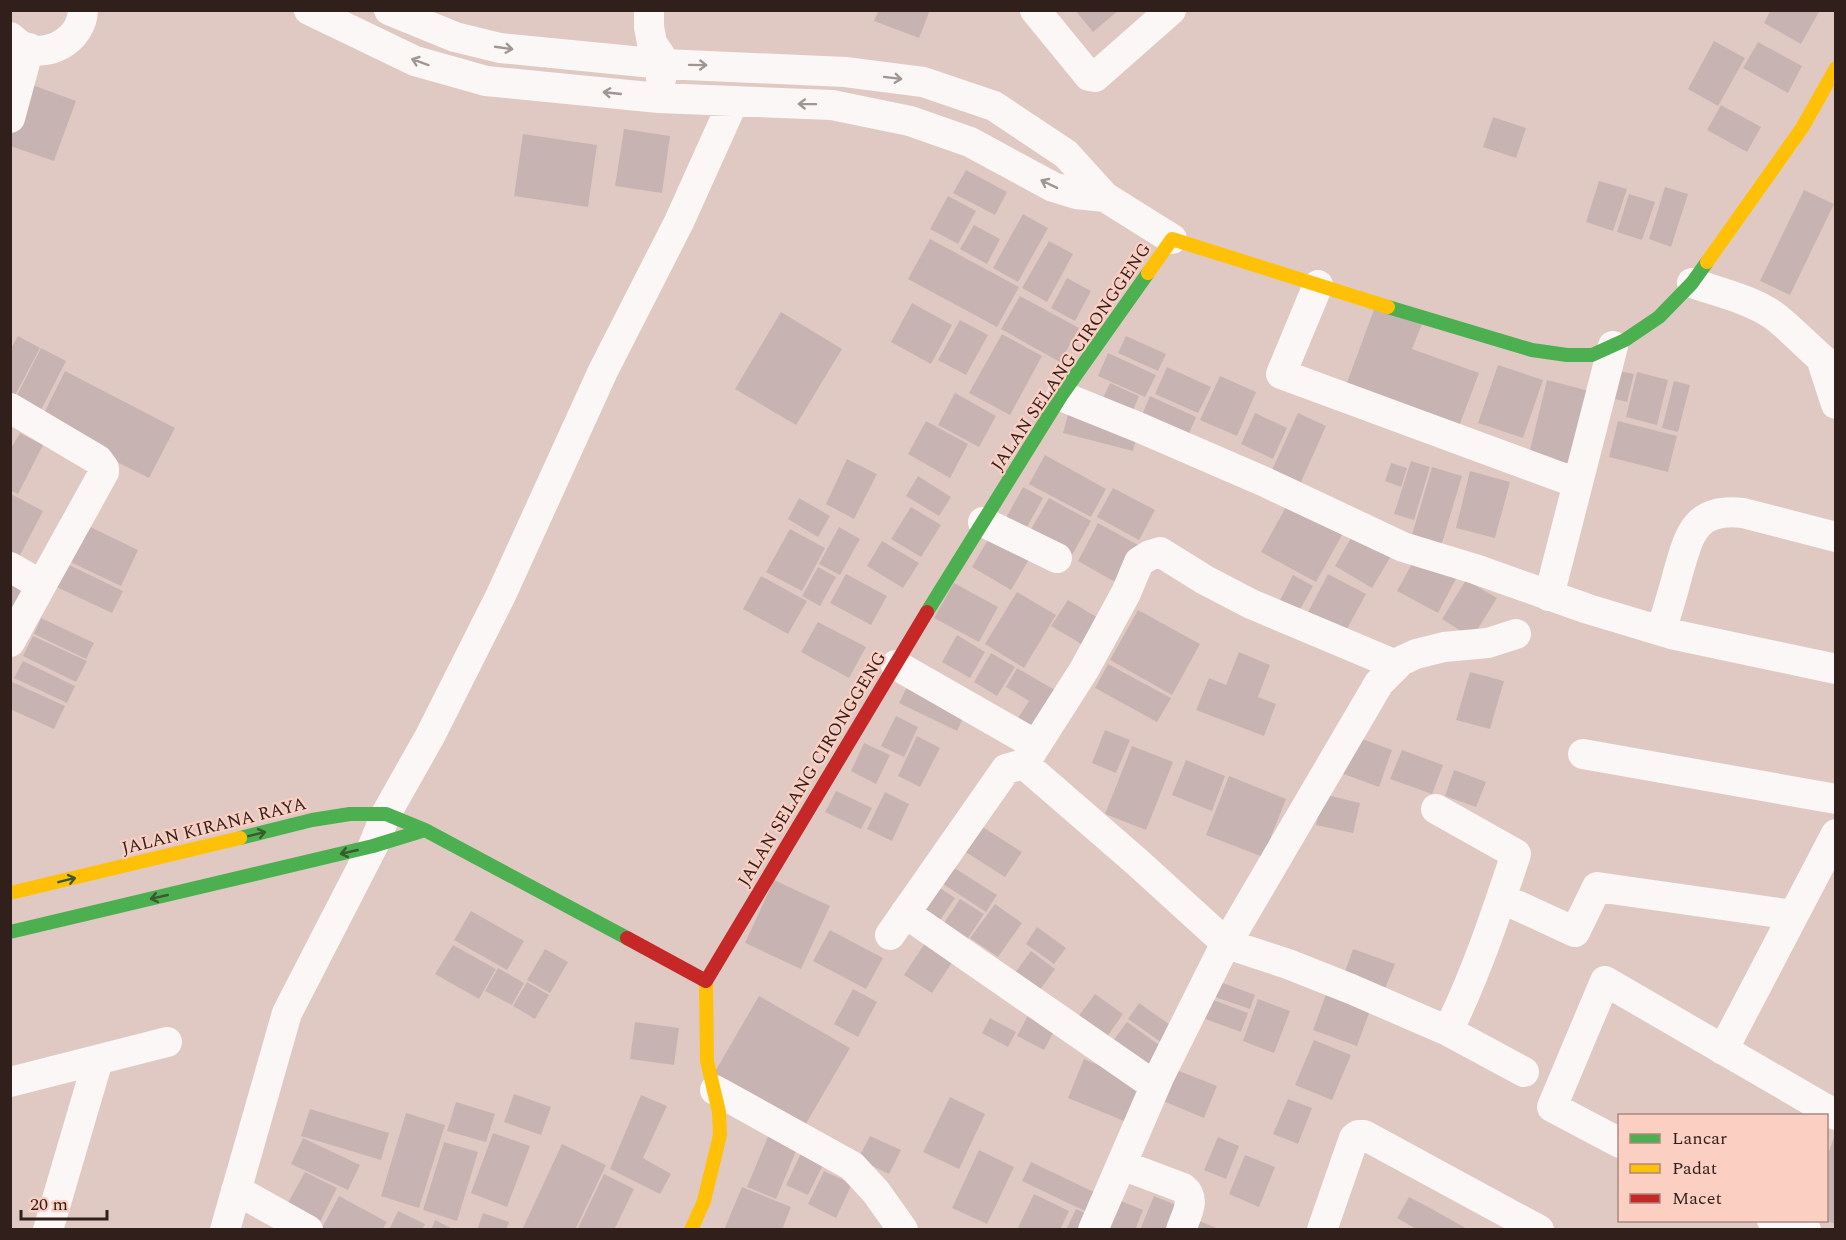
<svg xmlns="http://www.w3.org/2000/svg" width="1846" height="1240" font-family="Spectral,serif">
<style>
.building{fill:#c7b4b2}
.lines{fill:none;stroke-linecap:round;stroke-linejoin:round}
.street{stroke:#faf7f6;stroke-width:30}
.fast{stroke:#4caf50;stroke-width:14}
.slow{stroke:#ffc107;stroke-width:14}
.jam{stroke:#c62828;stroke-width:14}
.oneway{stroke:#9f9693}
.oneway2{stroke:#3b5930}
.labels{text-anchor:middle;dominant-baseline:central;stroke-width:4.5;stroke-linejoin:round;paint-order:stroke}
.street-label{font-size:18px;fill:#301f1b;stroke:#fccfc3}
</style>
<rect width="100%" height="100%" fill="#e1c9c3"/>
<path class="building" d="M879 10H930L919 38 874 21Z
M1075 10H1119L1093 32Z
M1771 10H1820L1801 44 1764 23Z
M1714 41 1745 58 1718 106 1688 89Z
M1758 42 1802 66 1788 93 1743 68Z
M30 84 76 101 54 161 10 146V137Z
M1721 105 1761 127 1747 152 1707 130Z
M1493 117 1526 128 1516 158 1483 147Z
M624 129 670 136 662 193 615 186Z
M523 134 597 145 588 207 514 196Z
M966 170 1007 192 995 215 953 193Z
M1599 181 1627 189 1613 231 1586 222Z
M1665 187 1688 194 1671 247 1649 239Z
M1804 190 1834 204 1790 295 1760 281Z
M1629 194 1655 202 1642 240 1617 232Z
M948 196 976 211 958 244 930 229Z
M1023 214 1048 228 1018 282 993 268Z
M974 225 1000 239 987 264 960 249Z
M930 239 1019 287 997 327 908 279Z
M1049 241 1073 254 1047 302 1022 288Z
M1067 278 1091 291 1075 321 1051 308Z
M1020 296 1079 328 1060 362 1001 329Z
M912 303 952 325 931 364 891 342Z
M1375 307 1422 324 1412 349 1479 373 1458 429 1345 388Z
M781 312 842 349 796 425 735 389Z
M960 320 988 335 966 375 938 360Z
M1002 334 1042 356 1010 415 969 393Z
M18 336 40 348 10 405V350Z
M1126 336 1166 354 1158 371 1118 353Z
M41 348 66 361 36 420 11 407Z
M1108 353 1156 375 1145 397 1098 376Z
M1498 365 1543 380 1523 438 1478 423Z
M1167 367 1211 387 1198 413 1155 394Z
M1614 370 1634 374 1627 402 1607 397Z
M65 371 175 428 149 478 39 423Z
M1637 372 1668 380 1657 425 1626 417Z
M1220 376 1256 392 1237 436 1200 420Z
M1547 380 1593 392 1574 465 1529 454Z
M1674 381 1690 385 1678 432 1662 428Z
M1110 383 1139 396 1131 415 1101 402Z
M955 393 996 416 979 447 938 425Z
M1150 396 1196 417 1188 436 1142 415Z
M1069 411 1139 428 1133 451 1063 433Z
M1255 413 1287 428 1273 459 1241 444Z
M1298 413 1326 426 1301 482 1272 470Z
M926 421 968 444 950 478 908 454Z
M1618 421 1677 436 1668 472 1609 457Z
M20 433 43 445 18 494 10 490V450Z
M1045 455 1106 489 1091 517 1029 484Z
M847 459 877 474 854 519 826 504Z
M1411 461 1430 467 1414 520 1394 514Z
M1391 463 1407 468 1401 487 1385 481Z
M1432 467 1462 476 1439 553 1409 545Z
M1470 471 1510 482 1495 538 1456 528Z
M918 476 951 497 939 516 906 496Z
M1023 487 1043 498 1020 540 1000 529Z
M1113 488 1155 510 1139 540 1097 517Z
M11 494 43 511 18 559 10 555Z
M1292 496 1347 526 1316 582 1261 552Z
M799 498 830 516 818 537 788 519Z
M1049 498 1091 521 1072 555 1030 531Z
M911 507 941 525 921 557 891 539Z
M82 523 138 550 121 586 64 559Z
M1098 523 1138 545 1117 583 1078 561Z
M839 527 860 539 840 575 819 564Z
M790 529 825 548 802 591 766 572Z
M1356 529 1394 551 1372 588 1335 566Z
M992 533 1031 556 1011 590 972 567Z
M882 541 919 563 903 588 867 566Z
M1418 553 1458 575 1438 613 1397 591Z
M61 561 123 591 112 613 50 584Z
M818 567 836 577 820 606 802 596Z
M846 574 887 596 871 625 830 603Z
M1328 574 1366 594 1343 636 1306 616Z
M1293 575 1313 586 1297 615 1278 604Z
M761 576 807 601 788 634 743 609Z
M1466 580 1497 598 1472 638 1442 619Z
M10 582 31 592 10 633Z
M954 583 998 607 979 642 934 618Z
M1017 592 1056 615 1024 668 985 644Z
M1068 600 1105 622 1088 648 1051 626Z
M1138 610 1200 644 1172 695 1110 660Z
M41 618 94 643 86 659 34 634Z
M818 622 866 647 849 678 801 652Z
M957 635 985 652 970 678 942 662Z
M33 636 87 661 76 682 23 656Z
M1239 652 1270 665 1258 697 1276 704 1264 736 1196 710 1209 678 1226 685Z
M991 653 1015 667 997 696 974 682Z
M23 661 75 686 67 703 14 678Z
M1108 664 1171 698 1157 722 1095 688Z
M1017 668 1060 693 1033 738 1013 726 1029 701 1006 687Z
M1470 672 1504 681 1490 729 1456 720Z
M10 681 65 706 54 729 10 709Z
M909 683 966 711 957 731 899 703Z
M896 716 918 727 904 757 881 746Z
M1105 730 1130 740 1116 773 1092 763Z
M917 736 940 748 920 787 898 776Z
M1354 736 1392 750 1379 787 1341 773Z
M864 743 890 755 876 784 851 771Z
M1132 746 1173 762 1146 830 1105 814Z
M1402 750 1443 765 1432 794 1390 779Z
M1186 760 1225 776 1212 811 1172 795Z
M1454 770 1486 782 1476 807 1445 796Z
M1229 776 1286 799 1263 857 1206 835Z
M836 791 872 808 861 829 825 812Z
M885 792 909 804 892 841 867 829Z
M1323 794 1360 803 1353 833 1316 825Z
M981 826 1022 852 1005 877 964 851Z
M953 867 997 895 986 912 943 884Z
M774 880 830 906 801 969 745 943Z
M931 882 955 898 935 928 911 912Z
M960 899 984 914 964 944 940 929Z
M995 904 1022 923 998 957 970 938Z
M471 911 524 941 507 970 454 940Z
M1037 927 1066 948 1054 964 1026 944Z
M830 930 883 958 866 989 813 961Z
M929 937 957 955 932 993 904 975Z
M453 945 496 969 479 999 435 974Z
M545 949 568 962 550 993 527 980Z
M1353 949 1395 964 1384 991 1343 977Z
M1031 951 1055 969 1034 998 1009 981Z
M498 968 524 983 512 1005 485 991Z
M1215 980 1255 995 1250 1009 1209 995Z
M527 982 549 995 535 1019 513 1006Z
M853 989 877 1002 858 1037 834 1024Z
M1328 989 1372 1005 1357 1046 1313 1030Z
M1095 994 1123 1014 1104 1041 1075 1021Z
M759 996 850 1048 804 1127 713 1075Z
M1208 998 1248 1013 1241 1032 1200 1017Z
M1258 999 1290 1011 1274 1053 1243 1041Z
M1139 1003 1173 1027 1162 1043 1128 1019Z
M1031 1010 1058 1024 1044 1050 1017 1036Z
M990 1018 1016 1032 1008 1047 982 1033Z
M635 1022 679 1028 674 1065 630 1059Z
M1127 1022 1162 1047 1142 1074 1107 1049Z
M1314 1040 1351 1055 1332 1100 1295 1085Z
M1084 1059 1145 1084 1129 1123 1068 1098Z
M1169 1067 1217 1086 1204 1118 1156 1098Z
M514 1094 551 1107 541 1135 504 1122Z
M641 1095 667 1106 643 1158 671 1174 660 1194 610 1169Z
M950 1097 985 1114 959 1169 923 1152Z
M1288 1099 1312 1108 1298 1144 1273 1134Z
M456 1102 495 1114 486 1142 447 1131Z
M310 1109 389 1133 381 1160 301 1136Z
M406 1113 445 1125 419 1208 381 1196Z
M772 1127 801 1139 776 1199 747 1187Z
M1836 1131V1224L1826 1221V1160Z
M493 1133 530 1146 507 1207 471 1193Z
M870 1136 901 1150 889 1174 858 1159Z
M1218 1137 1239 1146 1226 1179 1204 1170Z
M303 1138 360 1165 348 1190 291 1164Z
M444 1142 478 1152 457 1221 423 1210Z
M562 1144 606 1165 575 1230H522Z
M979 1150 1014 1167 987 1224 952 1208Z
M802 1151 825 1161 808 1195 786 1185Z
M1245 1155 1275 1167 1259 1207 1229 1194Z
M1031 1162 1096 1193 1087 1212 1022 1181Z
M824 1171 852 1184 836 1218 808 1204Z
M305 1172 337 1188 316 1230 283 1212Z
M604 1174 634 1189 614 1230H577Z
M742 1187 791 1207 782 1230H724Z
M1034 1194 1069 1211 1060 1230H1017Z
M339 1196 387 1222 382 1230H321Z
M1154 1196 1181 1207 1172 1230H1140Z
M1409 1197 1430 1208 1469 1230H1418L1397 1218Z
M1116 1199 1143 1210 1135 1230H1103Z
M1076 1209 1092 1216 1085 1230H1066Z
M398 1211 425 1224 422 1230H389Z
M483 1213 509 1222 506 1230H477Z
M1192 1218 1221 1230H1187Z
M435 1220 455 1230H431Z"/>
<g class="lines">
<path class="street" d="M309 10 415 61 486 81 659 98 832 105 910 121 970 142 1053 187 1076 194 1105 197
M389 10 455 37 500 48 663 64 845 72 923 82 994 106 1066 154 1105 197 1172 239
M649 10V27L652 43 660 55 663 64 661 79
M1035 10 1089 76 1095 77 1171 10
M10 37C14 40 18 44 22 46 48 60 82 39 83 10
M10 118 29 48
M1692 283C1718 292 1750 299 1773 315 1796 332 1813 354 1836 370
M1318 285 1281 374 1577 483
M1822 361 1836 404
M1061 396 1138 427 1265 482 1403 547 1475 569 1588 609 1671 634 1836 669
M10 408 98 460 104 468V472L10 642
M983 522 1057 558
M10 567 41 585
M1549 596 1613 346
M1661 631C1667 612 1673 593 1678 573 1689 535 1695 507 1743 513L1836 537
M896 665 1036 745
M1583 754 1836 799
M1024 764 1137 862 1227 944 1288 964 1351 989 1448 1031 1524 1072
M1436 809 1516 854C1496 914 1476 974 1448 1031
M1501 898 1575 932 1597 887 1793 915
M905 913 1155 1086
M890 935 1006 769 1024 764 1084 670 1126 593 1139 562 1150 555 1160 552 1205 580 1251 604 1396 665
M1723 1050 1836 834
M10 1082 167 1042
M715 1090 852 1166 876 1192 903 1230
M1620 1143 1552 1107 1605 981 1836 1115
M1122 1165 1183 1188C1197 1199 1186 1215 1181 1230
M236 1190 308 1230
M1772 1220 1806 1230
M48 1230 98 1060
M225 1230 287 1013 373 846 386 814 430 736 501 595 603 371 679 222 733 102
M1093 1230 1160 1075 1221 953 1379 683 1401 661 1416 654 1444 647 1488 643 1516 634
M1322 1230 1354 1138 1358 1135H1364L1539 1230"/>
<path class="fast" d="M1388 307 1532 350 1567 355H1592L1625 340 1659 317 1692 283 1707 262
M927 612 1061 396 1148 273
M240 838 312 820 350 814H386L425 830 627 938
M10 932 373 846 425 830"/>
<path class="slow" d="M1707 262 1802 128 1836 68
M1148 273 1172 239 1388 307
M10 893 240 838
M691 1230 704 1201 720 1135 719 1112 707 1061 706 981"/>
<path class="jam" d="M627 938 706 981
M706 981 927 612"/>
</g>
<defs><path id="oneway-shaft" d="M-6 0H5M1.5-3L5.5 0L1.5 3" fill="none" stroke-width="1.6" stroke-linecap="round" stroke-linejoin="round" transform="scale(1.5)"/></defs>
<g class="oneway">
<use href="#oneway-shaft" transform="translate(504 48) rotate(8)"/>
<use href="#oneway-shaft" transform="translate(420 62) rotate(-160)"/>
<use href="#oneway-shaft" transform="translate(698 65) rotate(1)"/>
<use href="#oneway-shaft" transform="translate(893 78) rotate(7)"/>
<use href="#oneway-shaft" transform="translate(612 93) rotate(-174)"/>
<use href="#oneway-shaft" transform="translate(807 104) rotate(-179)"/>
<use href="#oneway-shaft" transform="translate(1049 184) rotate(-154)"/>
</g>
<g class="oneway2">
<use href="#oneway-shaft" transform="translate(257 834) rotate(-14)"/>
<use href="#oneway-shaft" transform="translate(349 852) rotate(167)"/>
<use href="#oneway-shaft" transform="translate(67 880) rotate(-14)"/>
<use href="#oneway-shaft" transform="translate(159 897) rotate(167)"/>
</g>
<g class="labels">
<g class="street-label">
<text transform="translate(1071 357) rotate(-56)">JALAN SELANG CIRONGGENG</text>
<text transform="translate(812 769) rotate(-59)">JALAN SELANG CIRONGGENG</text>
<text transform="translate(214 826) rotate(-14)">JALAN KIRANA RAYA</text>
</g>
</g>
<rect width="1846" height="1240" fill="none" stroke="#301f1b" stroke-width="24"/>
<rect x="1618" y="1114" width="210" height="108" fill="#fccfc3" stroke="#aa8980" stroke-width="1.5"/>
<rect x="1630" y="1134" width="30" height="9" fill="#4caf50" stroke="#aa8980" stroke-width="1.5"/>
<text x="1672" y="1144" font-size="18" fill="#301f1b">Lancar</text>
<rect x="1630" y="1164" width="30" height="9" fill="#ffc107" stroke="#aa8980" stroke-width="1.5"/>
<text x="1672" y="1174" font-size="18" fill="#301f1b">Padat</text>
<rect x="1630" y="1194" width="30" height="9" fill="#c62828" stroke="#aa8980" stroke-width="1.5"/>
<text x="1672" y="1204" font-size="18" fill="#301f1b">Macet</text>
<path d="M21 1210v9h86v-9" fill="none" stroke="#301f1b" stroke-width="3"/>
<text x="30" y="1210" font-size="18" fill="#301f1b" stroke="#fccfc3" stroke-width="4.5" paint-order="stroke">20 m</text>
</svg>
